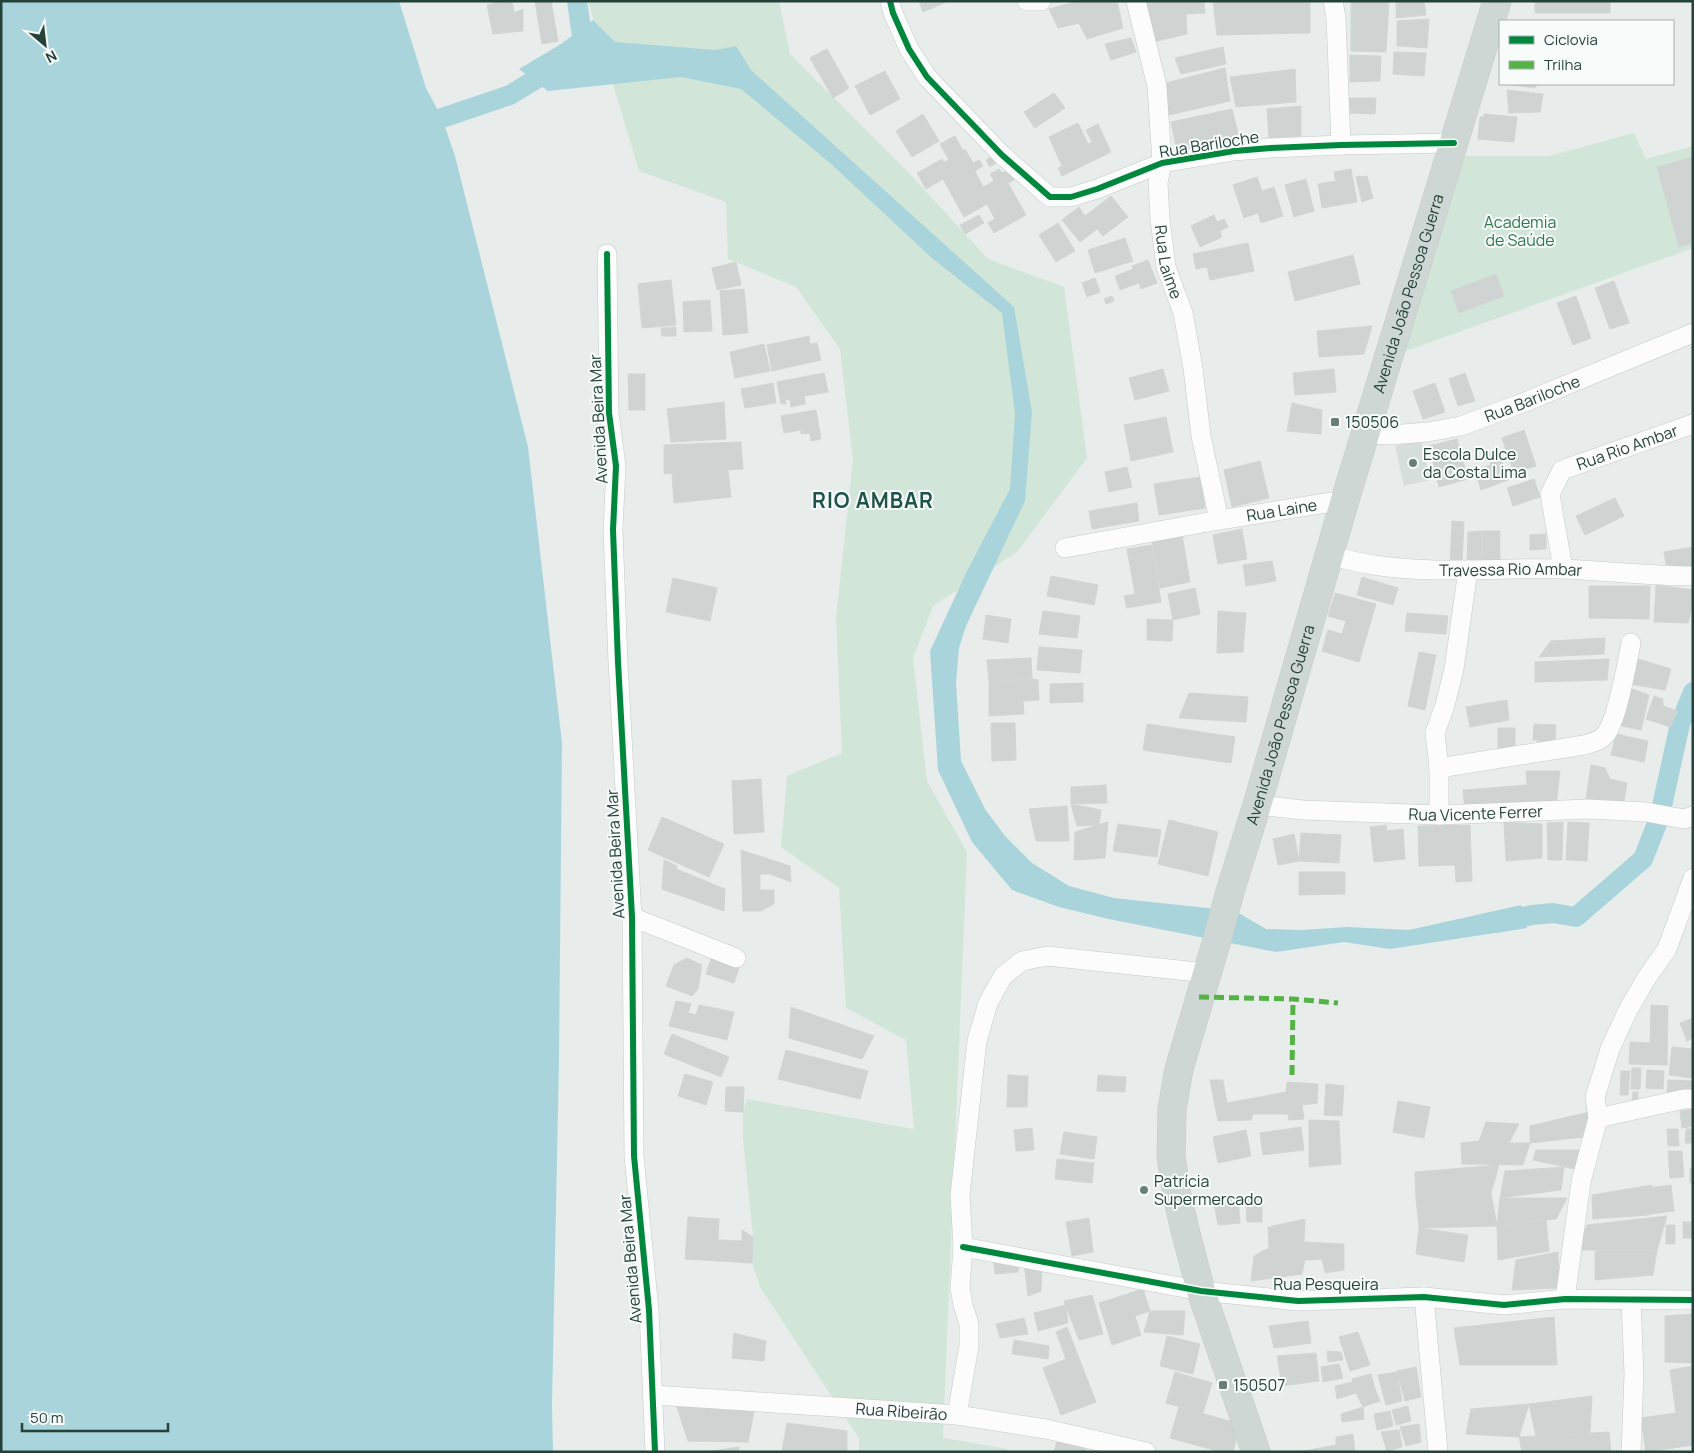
<svg xmlns="http://www.w3.org/2000/svg" width="1694" height="1453" font-family="Manrope,sans-serif">
<style>
.built{fill:#d6dedb}
.green{fill:#d1e6d8}
.water{fill:#a9d4db}
.lines{fill:none;stroke-linecap:round;stroke-linejoin:round}
.canal{stroke:#a9d4db;stroke-width:20}
.building{fill:#cfd4d2;stroke:#d1d6d4}
.street-casing{stroke:#c5cac8;stroke-width:20}
.primary-casing{stroke:#c3ccc9;stroke-width:29}
.street{stroke:#fcfcfc;stroke-width:19}
.primary{stroke:#cfd7d5;stroke-width:28}
.quiet{stroke:#55b346;stroke-width:5;stroke-dasharray:10 5;stroke-linecap:butt}
.cycleway-casing{stroke:#f7fbf9;stroke-width:9}
.cycleway{stroke:#00873e;stroke-width:6}
.poi-dot{fill:#697e78;stroke:#f7fbf9;stroke-width:2}
.labels{text-anchor:middle;dominant-baseline:central;stroke-width:4;stroke-linejoin:round;paint-order:stroke}
.street-label{font-size:16px;fill:#24423a;stroke:#f7fbf9}
.park-label{font-size:16px;fill:#2d7a4b;stroke:#f7fbf9}
.poi-label{font-size:16px;fill:#24423a;stroke:#f7fbf9;text-anchor:start}
.district-label{font-size:21px;font-weight:bold;letter-spacing:1px;fill:#1f5548;stroke:#f7fbf9}
</style>
<rect width="100%" height="100%" fill="#e8edeb"/>
<path class="built" d="M1421 440 1430 480 1404 486 1395 446Z"/>
<path class="green" d="M588 1H779L790 54 910 174 988 259 1064 287 1087 458 1017 552 933 606 913 658 927 781 967 852 943 1438 1007 1449 1008 1452H859V1438L760 1287 752 1263 753 1237 743 1139V1112L747 1099 914 1129 906 1040 846 1008 839 888 781 847 787 776 842 753 836 618 853 460 840 349 796 287 728 259 726 202 639 171Z
M1634 133 1646 159 1693 146V248L1403 352 1465 156H1549Z"/>
<path class="water" d="M1 1H399L426 88 442 118 455 156 528 447 562 743 559 1057 552 1406 553 1452H1Z
M593 20 615 42 715 50 736 46 751 70 1014 307 1032 412 1025 501 966 626 959 648 956 683 961 761 985 809 1005 836 1032 863 1069 886 1114 898 1235 911 1266 929 1302 930 1347 927 1409 930 1521 905 1527 928 1390 949 1344 942 1276 952 1109 919 1059 907 1012 890 972 842 938 770 930 651 968 569 1010 489 1015 414 1002 313 933 259 830 163 741 89 681 77 548 91 519 69 561 44Z"/>
<g class="lines">
<path class="canal" d="M442 118 510 95 584 50 577 1
M1662 806 1680 724 1693 692
M1497 923 1532 915 1553 913 1576 917 1643 859 1658 821"/>
</g>
<path class="building" d="M501 1H512L514 13 523 9V31L493 34 487 5Z
M535 1H551L558 41 542 44Z
M919 1H949L923 12Z
M1078 1H1117L1123 28 1087 39 1079 23 1058 28 1049 9Z
M1141 1H1204L1205 13 1186 14 1187 34 1149 43Z
M1213 1H1310V33L1217 35Z
M1360 1H1389L1386 52 1351 51V2Z
M1396 1H1424L1426 15 1396 18Z
M1535 1H1610V13H1535Z
M1429 19 1427 48 1397 46V21Z
M1131 38 1136 52 1111 60 1105 44Z
M1223 47 1226 64 1181 74 1175 58Z
M827 49 849 88 833 98 810 58Z
M1394 52 1426 53 1424 76 1393 74Z
M1350 55 1381 56 1380 81 1350 82Z
M1225 68 1230 101 1169 115 1162 84Z
M1295 69 1296 102 1236 107 1230 77Z
M885 71 900 99 870 115 855 86Z
M1505 84H1537L1535 88Z
M1507 90 1543 94 1540 112 1509 113Z
M1054 93 1065 108 1035 128 1024 112Z
M1347 98H1376L1375 114 1346 113Z
M1301 106V136L1269 138 1267 109Z
M1232 109 1239 137 1177 151 1171 122Z
M923 114 939 141 912 157 896 131Z
M1484 114 1517 117 1514 142 1478 139 1480 117H1484Z
M1078 123 1088 144 1092 142 1086 130 1098 124 1111 152 1062 176 1058 168 1062 166 1049 137Z
M955 136 963 151 965 149 973 163 979 160 983 166 975 171 983 187 994 181 990 174 999 169 1002 173 1008 170 1014 180 1008 183 1026 215 994 233 988 223 995 219 987 204 964 217 943 179 926 189 917 173 942 159 944 162 949 160 940 144Z
M995 154 999 161 990 167 986 160Z
M1693 157V243L1679 247 1657 167Z
M1351 169 1357 202 1322 208 1318 184 1336 181 1334 172Z
M1360 176V177L1367 176 1373 198 1362 202 1356 177Z
M1257 177 1262 191 1274 187 1283 216 1261 223 1258 213 1244 218 1233 185Z
M1306 179 1314 211 1294 217 1285 185Z
M1111 196 1128 217 1103 236 1097 229 1080 242 1062 220 1079 207 1085 216Z
M979 215 984 223 965 234 960 225Z
M1214 215 1217 222 1224 219 1228 227 1220 231 1222 237 1200 247 1191 226Z
M1058 223 1075 251 1056 262 1039 235Z
M1125 238 1133 261 1095 273 1088 250Z
M1248 243 1254 271 1210 280 1207 267 1196 269 1193 254Z
M1353 255 1360 284 1295 301 1288 272Z
M1148 260 1157 283 1141 289 1139 283 1120 290 1115 276 1133 269 1132 266Z
M736 262 741 285 717 290 712 268Z
M1496 274 1504 296 1459 313 1451 291Z
M1095 278 1100 292 1087 297 1082 283Z
M671 280 676 325 642 328 638 284Z
M1614 281 1629 323 1610 329 1595 288Z
M744 289 748 333 723 335 720 291Z
M1112 296 1114 301 1106 304 1104 299Z
M1576 296 1591 338 1573 345 1557 303Z
M710 300 712 331 684 332 683 302Z
M1372 326 1364 354 1319 357 1317 331Z
M676 327V336H662L661 328Z
M809 336 810 344 817 343 821 360 772 371 767 345Z
M764 344 770 371 735 378 730 352Z
M1163 369 1169 391 1135 400 1129 378Z
M1334 369 1336 392 1295 395 1293 373Z
M824 373 828 392 804 396 805 404 791 407 790 399 785 400 786 404H781L777 382Z
M1465 373 1475 401 1458 406 1449 379Z
M628 374H645V410H629Z
M773 383 776 403 745 408 741 389Z
M1435 383 1445 412 1423 419 1413 391Z
M724 402 726 439 671 442 667 409Z
M1292 403 1322 410 1321 434 1287 431Z
M816 410 821 439 811 441 810 433 801 434V430L784 433 781 416Z
M1166 417 1173 452 1131 461 1124 425Z
M1524 430 1536 466 1514 473 1502 438Z
M1457 439 1468 479 1439 487 1429 446Z
M741 442 743 469 664 474V445Z
M1498 449 1508 480 1481 490 1475 470 1491 465 1487 453Z
M1260 461 1269 498 1232 507 1224 470Z
M1127 467 1132 487 1109 492 1105 472Z
M728 470 731 497 674 503 672 473Z
M1200 477 1205 508 1159 515 1154 484Z
M1534 479 1540 497 1513 506 1507 488Z
M1615 498 1624 516 1585 535 1576 516Z
M1137 503 1139 521 1092 529 1089 511Z
M1452 521 1464 522 1462 564 1450 563Z
M1242 529 1247 559 1218 564 1213 535Z
M1482 531V563H1467L1468 532Z
M1482 531H1500V561L1482 563Z
M1182 534 1190 582 1160 588 1152 540Z
M1546 534V549L1530 550V535Z
M1152 545 1161 602 1127 608 1124 596 1135 594 1127 549Z
M1693 547V566L1667 570 1664 552Z
M1272 561 1276 581 1246 586 1243 565Z
M1051 576 1098 585 1094 605 1047 596Z
M1362 577 1398 588 1393 605 1357 595Z
M673 578 717 588 710 621 666 612Z
M1656 585 1693 590V602L1688 623 1654 622Z
M1589 586H1650L1649 619 1589 618Z
M1195 588 1200 614 1173 620 1168 594Z
M1335 593 1376 604 1359 662 1322 651 1328 630 1342 634 1346 621 1328 616Z
M1043 611 1080 616 1077 638 1039 634Z
M1218 611 1246 613 1243 652 1217 653Z
M1407 613 1448 616 1446 634 1405 631Z
M986 615 1011 619 1008 643 983 639Z
M1147 619 1173 620 1172 641 1147 640Z
M1605 638 1604 654 1539 657 1551 641Z
M1039 647 1082 650 1080 673 1037 670Z
M1419 652 1436 655 1425 710 1408 706Z
M1031 658 1032 679 989 682 987 660Z
M1635 658 1671 669 1665 690 1630 684Z
M1609 659 1607 680 1535 682V662Z
M1032 679 1038 680 1039 700 1023 701 1024 714 989 716V682Z
M1083 683V702L1050 703V684Z
M1627 687 1649 695 1641 730 1617 725Z
M1189 693 1248 697 1246 722 1179 718Z
M1654 696 1663 699V706L1678 711 1670 727 1646 719Z
M1507 700 1509 720 1470 727 1466 707Z
M991 723H1015L1016 760 992 761Z
M1147 724 1235 737 1231 763 1143 750Z
M1534 724 1556 725 1555 748 1538 749V740H1533Z
M1498 728H1515V754H1498Z
M1616 734 1648 741 1644 762 1611 755Z
M1591 765 1605 768 1610 779 1627 783 1624 801 1586 799Z
M1526 771H1560L1556 807 1465 811 1463 790 1527 785Z
M761 779 764 832 734 834 732 781Z
M1106 785 1107 803 1071 804V787Z
M1071 804 1101 810 1099 825 1077 826Z
M1067 806 1069 841H1036L1029 809Z
M662 817 724 844 709 877 648 850Z
M1169 820 1218 832 1208 876 1158 864Z
M1108 822 1105 858 1074 860 1075 832Z
M1504 822 1542 824V858L1506 861Z
M1563 822 1562 860H1548L1547 823Z
M1568 822 1589 823 1587 861 1566 860Z
M1118 824 1161 830 1157 857 1113 851Z
M1386 825 1387 831 1403 829 1405 859 1374 862 1370 827Z
M1470 825 1472 881 1456 882 1455 865 1419 866 1418 826Z
M1301 833 1341 835 1339 863 1299 861Z
M1294 834 1299 861 1278 865 1273 839Z
M741 850 790 866 791 882 770 874H760V890H774V904L761 911H743Z
M664 860 677 866 676 869 725 889 724 911 662 889Z
M1299 872H1345V894L1299 895Z
M712 956 740 965 734 983 706 974Z
M687 958 702 965 698 989 692 996 666 986 674 965Z
M676 1001 691 1004 688 1013 696 1015 699 1005 734 1012 727 1040 669 1026Z
M1651 1005 1668 1006 1667 1065 1629 1064 1630 1042 1650 1043Z
M791 1007 874 1036 862 1059 789 1038Z
M1693 1018V1038L1687 1041 1680 1023Z
M672 1034 729 1057 721 1077 664 1054Z
M1672 1047 1693 1049V1078L1669 1075Z
M786 1050 868 1071 860 1099 778 1079Z
M1632 1068H1641L1640 1089H1631Z
M1647 1070 1664 1071 1663 1089 1646 1088Z
M1621 1071H1630L1628 1095H1620Z
M685 1074 713 1082 706 1105 678 1096Z
M1008 1075 1028 1076 1027 1107H1007Z
M1098 1075 1126 1077 1125 1092 1097 1091Z
M1210 1080H1223L1227 1103 1286 1092 1287 1082 1318 1084 1317 1103 1302 1105 1304 1119 1289 1120 1288 1114H1253L1251 1120 1218 1121Z
M1668 1080 1693 1081 1692 1095 1667 1094Z
M1326 1084 1344 1086 1342 1116 1324 1115Z
M726 1087H744L743 1112 725 1111Z
M1633 1092H1638V1101H1632Z
M1398 1101 1430 1107 1424 1138 1393 1132Z
M1693 1109V1126L1682 1128 1680 1111Z
M1589 1112 1584 1137 1530 1143V1126Z
M1309 1120 1339 1121 1341 1164 1309 1167Z
M1486 1122 1519 1124 1509 1143H1530L1523 1165 1462 1164 1461 1143 1479 1141Z
M1301 1127 1304 1150 1263 1155 1260 1133Z
M1032 1128 1034 1150 1016 1151 1014 1130Z
M1667 1129H1678L1679 1146H1668Z
M1686 1129H1693V1143H1685Z
M1246 1130 1251 1156 1218 1163 1213 1137Z
M1064 1132 1097 1137 1094 1159 1060 1154Z
M1536 1150H1584L1575 1169 1533 1160Z
M1668 1151H1682L1684 1177 1670 1178Z
M1057 1159 1094 1163 1092 1183 1055 1179Z
M1499 1165 1491 1193 1416 1198 1415 1172Z
M1564 1167 1561 1190 1500 1198 1505 1171Z
M1690 1168 1693 1169V1183H1690Z
M1652 1185 1649 1215 1593 1219 1592 1195Z
M1671 1185 1674 1211 1635 1216 1632 1190Z
M1491 1193 1497 1226 1419 1228 1416 1198Z
M1262 1197V1222H1247L1246 1199Z
M1238 1198 1240 1223 1218 1225 1214 1203Z
M1500 1198H1567L1556 1219 1497 1226Z
M1667 1216 1657 1250H1578L1587 1225Z
M688 1217 719 1219 718 1240 742 1241V1230L753 1237 752 1263 685 1259Z
M1089 1218 1093 1252 1072 1256 1066 1222Z
M1305 1219 1304 1242 1344 1244V1270L1325 1273 1322 1259 1305 1260 1302 1274 1251 1281 1254 1256 1269 1248 1268 1227Z
M1546 1220 1549 1251 1498 1260 1497 1226Z
M1683 1222H1693V1238H1683Z
M1666 1225H1675V1244H1666Z
M1419 1228 1468 1235 1464 1262 1416 1254Z
M1657 1250 1653 1275 1595 1280V1251Z
M1558 1252 1559 1288 1512 1290 1516 1260Z
M993 1258 1020 1262 1018 1272 995 1274Z
M1024 1263 1042 1270 1041 1291 1028 1296Z
M1143 1289 1150 1311 1135 1316 1141 1335 1112 1345 1099 1303Z
M1092 1295 1103 1334 1079 1340 1064 1301Z
M1066 1305 1068 1323 1038 1331 1034 1313Z
M1150 1311H1185L1183 1335 1144 1332Z
M1693 1314V1363L1665 1362V1316Z
M1554 1317 1557 1365H1460L1454 1328Z
M1024 1318 1028 1334 1000 1338 996 1324Z
M1308 1321 1311 1343 1274 1348 1269 1326Z
M1067 1327 1096 1402 1061 1415 1043 1368 1066 1359 1056 1332Z
M1358 1332 1370 1365 1350 1371 1339 1337Z
M734 1333 766 1341 764 1361 732 1358Z
M1167 1336 1200 1344 1193 1374 1160 1366Z
M1014 1340 1049 1346 1048 1359 1012 1354Z
M1327 1351 1341 1352 1343 1360 1328 1362Z
M1316 1353 1319 1381 1282 1386 1277 1356Z
M1339 1364 1343 1378 1323 1382 1321 1367Z
M1693 1366V1445L1646 1452 1641 1418 1676 1413 1670 1370Z
M1416 1367 1421 1397 1405 1401 1397 1371Z
M1175 1372 1212 1383 1203 1413 1166 1403Z
M1397 1372 1402 1401 1386 1405 1378 1375Z
M1371 1374 1375 1389 1357 1395 1352 1379Z
M1353 1382 1356 1393 1337 1399 1335 1386Z
M1375 1389 1380 1401 1363 1407 1357 1395Z
M1592 1396 1590 1433 1536 1436 1529 1404Z
M756 1402 748 1442 688 1441 677 1407Z
M1529 1404 1519 1437 1466 1434 1471 1409Z
M1408 1406 1411 1421 1396 1425 1392 1410Z
M1179 1407 1240 1424 1233 1452H1221L1170 1438Z
M1363 1407 1364 1419 1342 1422 1341 1414Z
M1390 1411 1393 1426 1377 1430 1374 1414Z
M787 1423 847 1431V1452L782 1451Z
M1419 1424 1421 1442 1406 1446 1400 1427Z
M1399 1430 1402 1447 1387 1451 1381 1432Z
M1609 1432 1611 1452H1522L1519 1437Z
M1353 1434 1355 1452H1298L1336 1445V1437Z
M1057 1441 1086 1449 1085 1452H1054Z
M739 1447 738 1452H706Z"/>
<g class="lines">
<defs>
<g id="street">
<path d="M890 1 893 13 909 49 927 77 1002 155 1050 197H1071L1097 189 1162 163 1234 151 1271 148 1341 145 1454 143"/>
<path d="M1027 1H1041"/>
<path id="s1" d="M1136 1 1157 86 1162 163 1158 183 1160 219 1166 267 1183 313 1193 368 1201 436 1219 520"/>
<path d="M1333 1 1336 18 1341 145"/>
<path d="M607 254 609 413 616 466 613 530 618 662 632 917 634 1156 649 1310 655 1452"/>
<path id="s2" d="M1366 434 1390 435 1428 432 1461 426 1520 404 1693 333"/>
<path id="s3" d="M1065 548 1219 520 1345 500"/>
<path id="s4" d="M1330 555C1344 559 1359 563 1374 565 1437 575 1501 567 1564 569 1607 571 1650 576 1693 576"/>
<path id="s5" d="M1563 569 1550 494 1562 470 1693 424"/>
<path d="M1439 768 1584 745C1591 743 1600 741 1605 735 1617 722 1627 663 1631 643"/>
<path id="s6" d="M1257 805 1303 810 1439 815 1589 809 1646 812 1684 819 1693 816"/>
<path d="M1439 815V768L1435 733 1445 705 1454 669 1468 570"/>
<path d="M632 917 736 958"/>
<path d="M1598 1118 1684 1099H1693"/>
<path d="M963 1247 1201 1291 1298 1301 1424 1297 1504 1305 1565 1299 1693 1300"/>
<path d="M1424 1297 1438 1452"/>
<path d="M1565 1299 1581 1182 1598 1118 1595 1097 1610 1049 1628 1010 1646 979 1667 949 1693 878"/>
<path d="M1631 1300 1634 1374 1631 1452"/>
<path id="s7" d="M654 1395 957 1415 1046 1429 1146 1452"/>
<path d="M957 1415 969 1346V1324L963 1305 960 1288 963 1247 960 1195 977 1041 988 1003 1003 976 1022 961 1047 956 1207 973"/>
</g>
<g id="primary">
<path id="s8" d="M1256 1452 1201 1291 1184 1226 1177 1195 1171 1157 1172 1109 1179 1069 1217 940 1229 895 1257 805 1345 500 1497 1"/>
</g>
</defs>
<use href="#street" class="street-casing"/>
<use href="#primary" class="primary-casing"/>
<use href="#street" class="street"/>
<use href="#primary" class="primary"/>
<path class="quiet" d="M1199 997 1293 999 1338 1003
M1292 1075 1293 999"/>
<defs>
<path id="cycleway" d="M890 1 893 13 909 49 927 77 1002 155 1050 197H1071L1097 189 1162 163 1234 151 1271 148 1341 145 1454 143
M607 254 609 413 616 466 613 530 618 662 632 917 634 1156 649 1310 655 1452
M963 1247 1201 1291 1298 1301 1424 1297 1504 1305 1565 1299 1693 1300"/>
</defs>
<use href="#cycleway" class="cycleway-casing"/>
<use href="#cycleway" class="cycleway"/>
</g>
<g class="poi-dot">
<rect x="1330" y="417" width="10" height="10" rx="2.5"/>
<circle cx="1413" cy="463" r="5"/>
<circle cx="1144" cy="1190" r="5"/>
<rect x="1218" y="1380" width="10" height="10" rx="2.5"/>
</g>
<g class="labels">
<g class="street-label">
<text transform="translate(1209 144) rotate(-9)">Rua Bariloche</text>
<text stroke="none"><textPath href="#s1" startOffset="265">Rua Laime</textPath></text>
<text stroke="none"><textPath href="#s8" startOffset="1205">Avenida João Pessoa Guerra</textPath></text>
<text stroke="none"><textPath href="#s2" startOffset="172">Rua Bariloche</textPath></text>
<text transform="translate(598 419) rotate(-93)">Avenida Beira Mar</text>
<text stroke="none"><textPath href="#s5" startOffset="172">Rua Rio Ambar</textPath></text>
<text stroke="none"><textPath href="#s3" startOffset="220">Rua Laine</textPath></text>
<text stroke="none"><textPath href="#s4" startOffset="182">Travessa Rio Ambar</textPath></text>
<text stroke="none"><textPath href="#s8" startOffset="755">Avenida João Pessoa Guerra</textPath></text>
<text stroke="none"><textPath href="#s6" startOffset="219">Rua Vicente Ferrer</textPath></text>
<text transform="translate(615 854) rotate(-93)">Avenida Beira Mar</text>
<text transform="translate(630 1259) rotate(-95)">Avenida Beira Mar</text>
<text x="1326" y="1284">Rua Pesqueira</text>
<text stroke="none"><textPath href="#s7" startOffset="248">Rua Ribeirão</textPath></text>
</g>
<g class="park-label">
<text x="1520" y="222">Academia<tspan x="1520" dy="18">de Saúde</tspan></text>
</g>
<g class="poi-label">
<text x="1345" y="422">150506</text>
<text x="1423" y="454">Escola Dulce<tspan x="1423" dy="18">da Costa Lima</tspan></text>
<text x="1154" y="1181">Patrícia<tspan x="1154" dy="18">Supermercado</tspan></text>
<text x="1233" y="1385">150507</text>
</g>
<g class="district-label">
<text x="873" y="500">RIO AMBAR</text>
</g>
</g>
<rect width="1694" height="1453" fill="none" stroke="#24423a" stroke-width="5"/>
<rect x="1499" y="20" width="175" height="65" fill="#f7fbf9" stroke="#a3b1ad"/>
<rect x="1509" y="36" width="25" height="8" fill="#00873e" stroke="#a3b1ad"/>
<text x="1544" y="45" font-size="15" fill="#24423a">Ciclovia</text>
<rect x="1509" y="61" width="25" height="8" fill="#55b346" stroke="#a3b1ad"/>
<text x="1544" y="70" font-size="15" fill="#24423a">Trilha</text>
<g transform="translate(45 45) rotate(152)" stroke="#f7fbf9" stroke-width="4" paint-order="stroke">
<path d="M0-4L9 19L0 12L-9 19Z" fill="#24423a"/>
<text y="-8" font-size="14" font-weight="bold" text-anchor="middle" fill="#24423a">N</text>
</g>
<path d="M22 1423v8h146v-8" fill="none" stroke="#24423a" stroke-width="2.5"/>
<text x="30" y="1423" font-size="15" fill="#24423a" stroke="#f7fbf9" stroke-width="4" paint-order="stroke">50 m</text>
</svg>
